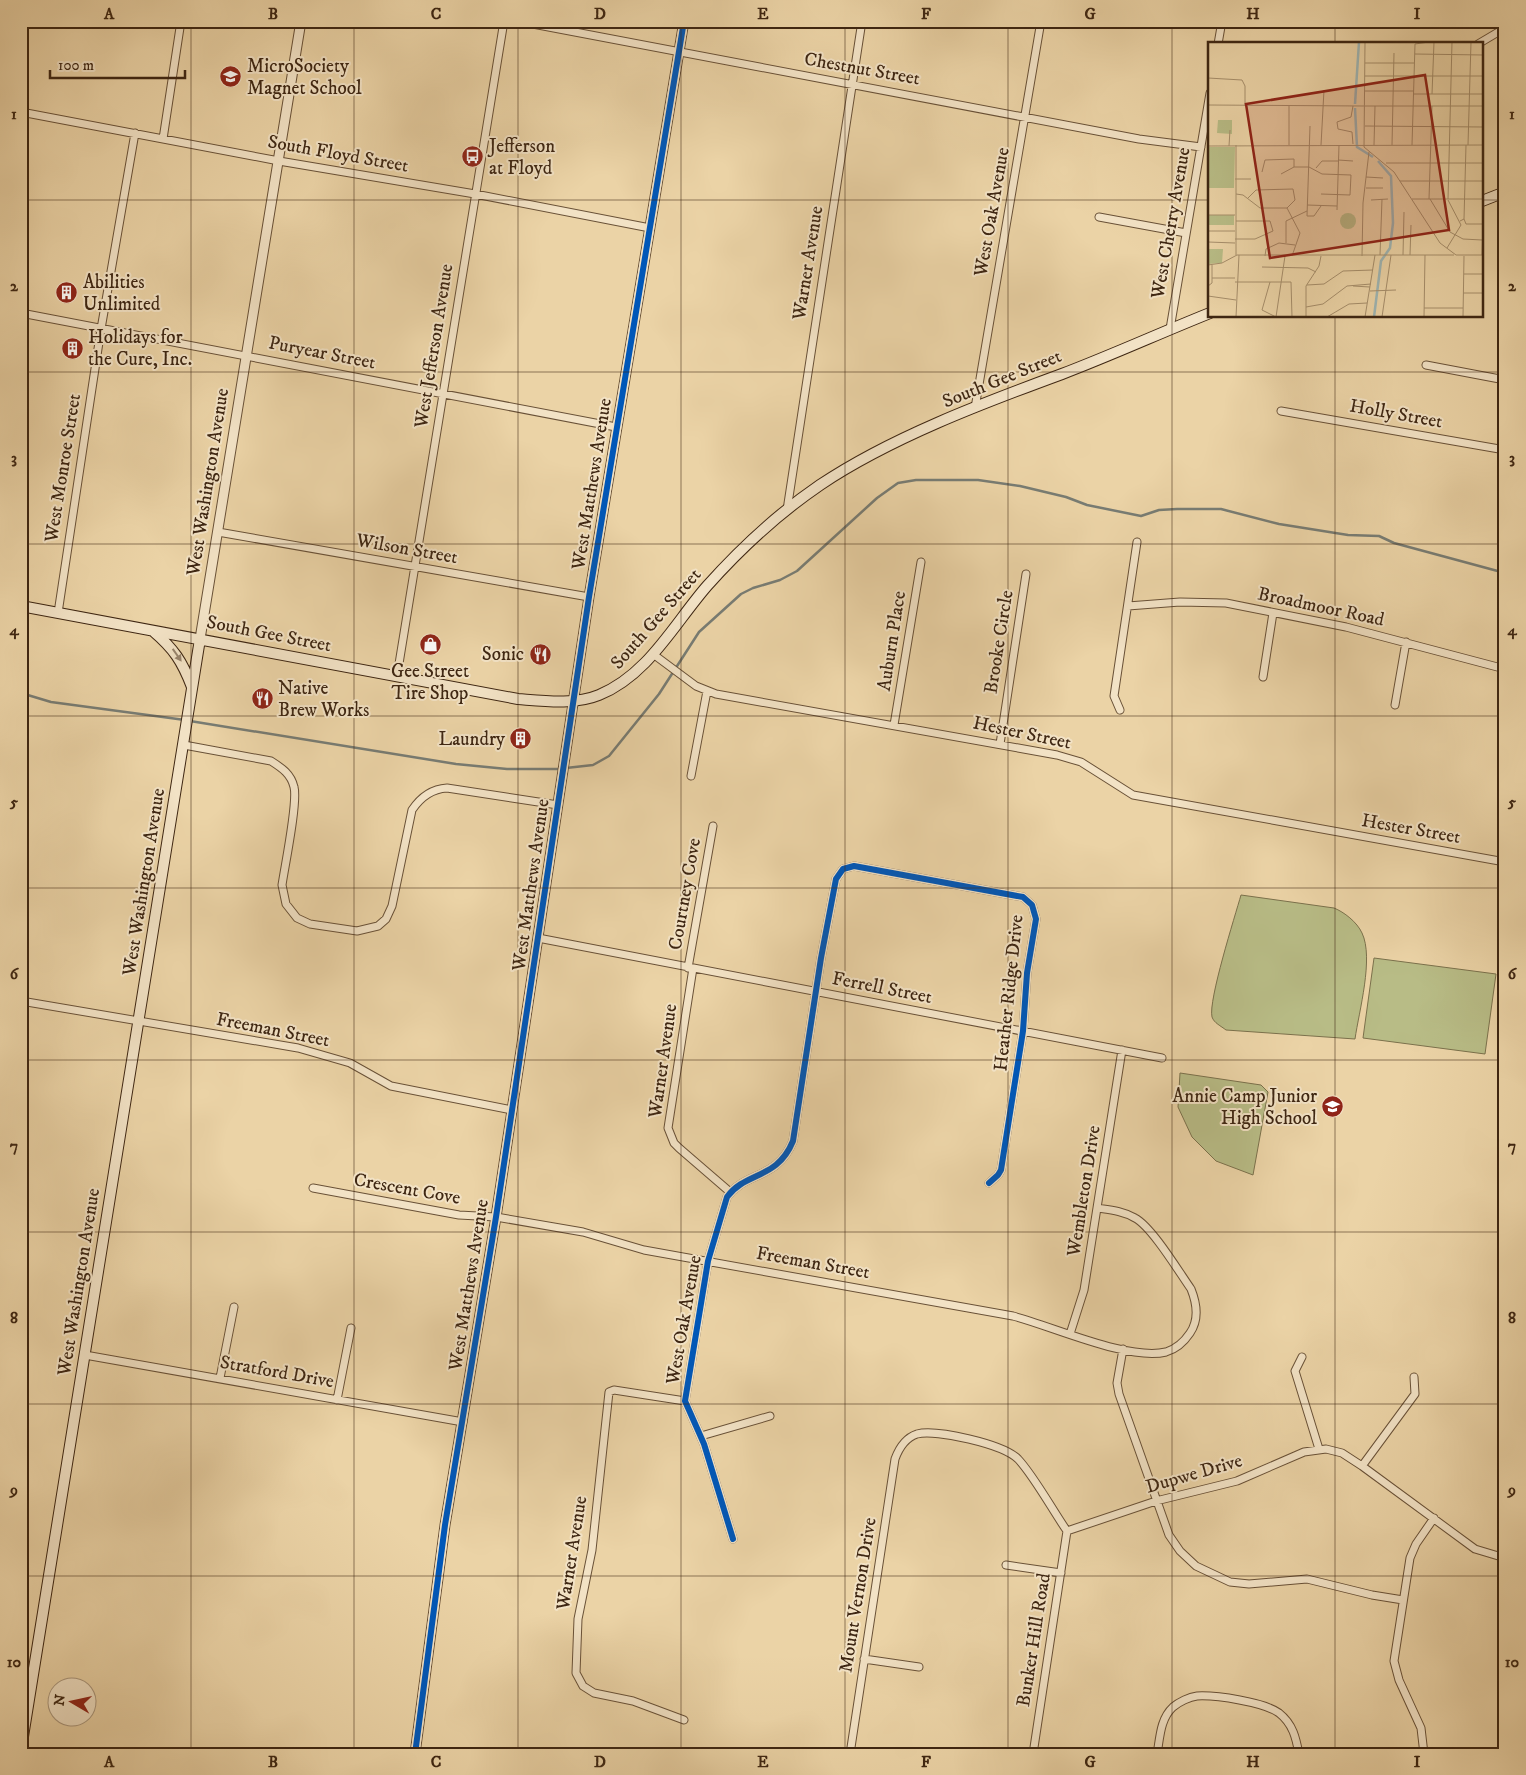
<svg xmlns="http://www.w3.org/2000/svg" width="1526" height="1775" font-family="'IM FELL DW Pica',serif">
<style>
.pitch{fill:#b8bc86;stroke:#7b714c}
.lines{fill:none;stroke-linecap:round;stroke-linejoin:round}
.stream{stroke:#787c73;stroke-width:2.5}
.minor-casing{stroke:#695137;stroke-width:9}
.tertiary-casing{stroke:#695137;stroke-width:11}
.secondary-casing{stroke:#3e2612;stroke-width:12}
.minor{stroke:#f2e2c5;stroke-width:7}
.tertiary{stroke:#f2e2c5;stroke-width:9}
.secondary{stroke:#f2e2c5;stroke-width:10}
.cycleway-casing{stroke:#f2e2c5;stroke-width:9}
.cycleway{stroke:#0057b8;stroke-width:6}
.oneway{fill:#98846c}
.grid{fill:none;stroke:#3e2612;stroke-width:1;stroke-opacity:0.55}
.labels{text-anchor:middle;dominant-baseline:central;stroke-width:4;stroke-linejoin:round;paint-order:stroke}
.poi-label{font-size:19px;fill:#3e2612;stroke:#f2e2c5;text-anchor:start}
.street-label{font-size:19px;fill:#3e2612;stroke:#f2e2c5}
.inset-river{fill:none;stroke:#9eb5b3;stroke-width:2.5}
.inset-road{fill:none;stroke:#a68e6b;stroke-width:1}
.view{fill:#8f2418;fill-opacity:0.15;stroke:#8f2418;stroke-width:2.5}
.inset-edge{fill:none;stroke:#3e2612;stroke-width:2.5}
.neatline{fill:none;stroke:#3e2612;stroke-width:2}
.grid-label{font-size:16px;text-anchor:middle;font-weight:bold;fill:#3e2612}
</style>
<rect width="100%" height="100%" fill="#ebd3a6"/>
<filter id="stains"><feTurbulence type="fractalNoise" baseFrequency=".004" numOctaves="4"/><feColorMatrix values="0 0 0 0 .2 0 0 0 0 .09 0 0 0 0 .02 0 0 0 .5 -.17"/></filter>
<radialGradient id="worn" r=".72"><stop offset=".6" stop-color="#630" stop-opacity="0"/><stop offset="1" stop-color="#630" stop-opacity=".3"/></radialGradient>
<path class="pitch" d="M1241 895 1334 908C1344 912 1357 922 1362 933 1374 958 1359 1011 1355 1039L1226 1030C1221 1026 1214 1023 1212 1017 1208 1001 1235 916 1241 895Z
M1374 958 1496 974 1485 1054 1363 1038Z
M1180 1073 1261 1085 1268 1092 1253 1175 1216 1161 1192 1137 1178 1107Z"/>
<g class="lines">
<path class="stream" d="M21 693 51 702 185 720
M190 721 456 764 507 769H561
M566 768 593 765 609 756 659 694 699 632 741 594 753 588 780 580 797 571 877 498 898 483 916 480H978L1020 486 1066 497 1087 505 1141 516 1159 510 1177 509H1221L1279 524 1348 535 1379 536 1394 543 1505 573"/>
<defs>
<path id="minor" d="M517 21 1139 139 1201 147
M1218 44 1222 21
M1478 44 1505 28
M21 112 279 161 475 194 650 228
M163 139 181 21
M1099 217 1186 233
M21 313 616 427
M1170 329 1210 93
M1426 365 1505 380
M975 408 1041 21
M1281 411 1505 450
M787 510 862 21
M218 532 589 597
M1128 606 1180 602 1226 603 1346 627 1505 669
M58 613 101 329 135 133
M653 654 696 686 716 694 1057 755 1081 762 1133 795 1505 862
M397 676 504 21
M1263 677 1273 613
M1395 705 1406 642
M1120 710 1114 696 1137 542
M894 725 921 562
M1000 744 1026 574
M184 745 271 761C282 768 291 774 294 787 298 802 285 865 282 885L286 904 297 918 310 924 357 931 378 926 386 919 392 906 412 810C420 798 431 789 447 788L558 805
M691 776 707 691
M538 938 1162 1058
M688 968 713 826
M693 968 668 1128 674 1143 679 1148 730 1192
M21 1001 298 1048 350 1063 391 1086 512 1110
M313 1188 459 1215 496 1217 583 1232 644 1250 1013 1316C1052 1326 1128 1361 1166 1352 1176 1349 1184 1342 1190 1333 1199 1320 1197 1304 1191 1289 1179 1272 1152 1227 1135 1218 1123 1211 1111 1210 1097 1208
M1070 1334 1084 1290 1122 1050
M1123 1349 1117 1383 1119 1394 1169 1535 1180 1551 1196 1566 1230 1582 1249 1584 1307 1579 1372 1595 1403 1600
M85 1355 463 1422
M1302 1357 1295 1371 1319 1449
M220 1378 234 1307
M337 1400 351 1328
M701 1436 770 1416
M1362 1466 1415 1394 1414 1377
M1067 1531 1156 1501 1237 1481 1304 1452 1326 1449 1342 1453 1362 1466 1475 1549 1505 1558
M733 1539 704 1444 685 1401 708 1261 727 1197C746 1171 777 1180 793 1141L821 958 836 879 843 869 854 866 1023 897 1032 905 1036 919 1027 973 1023 1031 1001 1170 998 1175 989 1183
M1006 1565 1061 1573
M864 1659 919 1667
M684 1720 633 1701 594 1693 583 1686 576 1673 578 1619 592 1550 609 1392 614 1390 685 1401
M850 1754 895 1459C899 1448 905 1438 917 1434 936 1429 1003 1444 1018 1459 1034 1476 1053 1511 1067 1531
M1033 1754 1067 1531
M1157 1754C1160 1738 1160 1719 1173 1707 1179 1702 1189 1697 1197 1696 1216 1695 1264 1702 1279 1713 1293 1724 1296 1738 1299 1754
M1424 1754 1421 1728 1399 1680 1394 1661 1410 1558 1416 1544 1434 1518"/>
<path id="tertiary" d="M200 639 301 21
M415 1754 445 1525 496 1217 589 597 684 21"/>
<path id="secondary" d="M1482 201 1505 192
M21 606 518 699C544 701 575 705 599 695 648 675 674 624 707 586 740 549 779 513 820 485 890 438 983 403 1062 374 1112 355 1160 333 1210 313
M153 631C174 649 182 661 192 687
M21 1749 200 639"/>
</defs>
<use href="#minor" class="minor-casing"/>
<use href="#tertiary" class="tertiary-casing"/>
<use href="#secondary" class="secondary-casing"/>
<use href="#minor" class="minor"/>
<use href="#tertiary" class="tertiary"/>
<use href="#secondary" class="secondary"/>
<defs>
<path id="cycleway" d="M733 1539 704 1444 685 1401 708 1261 727 1197C746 1171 777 1180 793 1141L821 958 836 879 843 869 854 866 1023 897 1032 905 1036 919 1027 973 1023 1031 1001 1170 998 1175 989 1183
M415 1754 445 1525 496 1217 589 597 684 21"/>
</defs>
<use href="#cycleway" class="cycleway-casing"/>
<use href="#cycleway" class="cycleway"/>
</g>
<defs><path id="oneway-solid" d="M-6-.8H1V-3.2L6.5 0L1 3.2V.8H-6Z" transform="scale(1.25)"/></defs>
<use class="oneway" href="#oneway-solid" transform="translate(177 655) rotate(55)"/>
<path class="grid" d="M191 21V1754M354 21V1754M518 21V1754M681 21V1754M845 21V1754M1008 21V1754M1172 21V1754M1335 21V44M21 200H1210M1482 200H1505M1335 316V1754M21 372H1505M21 544H1505M21 716H1505M21 888H1505M21 1060H1505M21 1232H1505M21 1404H1505M21 1576H1505"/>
<defs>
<symbol id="school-disc" viewBox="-11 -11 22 22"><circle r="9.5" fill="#8f2418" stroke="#f2e2c5"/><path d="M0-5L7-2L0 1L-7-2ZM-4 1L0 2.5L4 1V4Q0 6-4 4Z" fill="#fff"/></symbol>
<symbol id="bus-disc" viewBox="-11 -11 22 22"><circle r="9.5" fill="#8f2418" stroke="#f2e2c5"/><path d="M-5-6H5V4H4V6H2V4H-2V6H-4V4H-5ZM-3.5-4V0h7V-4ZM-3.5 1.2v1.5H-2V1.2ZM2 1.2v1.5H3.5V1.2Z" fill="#fff"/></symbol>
<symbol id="building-disc" viewBox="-11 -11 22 22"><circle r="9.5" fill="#8f2418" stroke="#f2e2c5"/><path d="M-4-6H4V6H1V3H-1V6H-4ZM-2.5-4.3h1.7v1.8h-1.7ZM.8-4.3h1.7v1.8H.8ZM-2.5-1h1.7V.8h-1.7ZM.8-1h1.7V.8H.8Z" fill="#fff"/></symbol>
<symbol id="shop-disc" viewBox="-11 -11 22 22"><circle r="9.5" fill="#8f2418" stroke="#f2e2c5"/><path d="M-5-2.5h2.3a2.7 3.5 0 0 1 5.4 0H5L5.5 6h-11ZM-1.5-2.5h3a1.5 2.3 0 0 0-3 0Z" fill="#fff"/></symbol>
<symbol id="restaurant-disc" viewBox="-11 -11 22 22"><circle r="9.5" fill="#8f2418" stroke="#f2e2c5"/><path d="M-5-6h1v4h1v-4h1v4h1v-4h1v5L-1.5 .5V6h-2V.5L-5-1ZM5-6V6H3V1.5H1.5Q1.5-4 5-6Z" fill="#fff"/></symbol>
</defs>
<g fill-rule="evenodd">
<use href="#school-disc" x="218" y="64" width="25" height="25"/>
<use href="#bus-disc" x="460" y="144" width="25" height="25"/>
<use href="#building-disc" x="54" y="280" width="25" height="25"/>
<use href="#building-disc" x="60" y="336" width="25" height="25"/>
<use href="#shop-disc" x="418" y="632" width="25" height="25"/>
<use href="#restaurant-disc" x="528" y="642" width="25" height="25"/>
<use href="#restaurant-disc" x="250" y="686" width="25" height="25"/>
<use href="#building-disc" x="508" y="726" width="25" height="25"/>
<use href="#school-disc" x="1320" y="1094" width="25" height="25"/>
</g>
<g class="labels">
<g class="poi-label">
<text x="247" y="66">MicroSociety<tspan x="247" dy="22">Magnet School</tspan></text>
<text x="489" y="146">Jefferson<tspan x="489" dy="22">at Floyd</tspan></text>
<text x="83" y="282">Abilities<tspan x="83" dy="22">Unlimited</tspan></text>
<text x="88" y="337">Holidays for<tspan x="88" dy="22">the Cure, Inc.</tspan></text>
<text x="524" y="654" text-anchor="end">Sonic</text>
<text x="430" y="671" text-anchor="middle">Gee Street<tspan x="430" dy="22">Tire Shop</tspan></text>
<text x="278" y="688">Native<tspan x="278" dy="22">Brew Works</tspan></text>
<text x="505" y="739" text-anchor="end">Laundry</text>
<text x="1317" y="1096" text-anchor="end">Annie Camp Junior<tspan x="1317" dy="22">High School</tspan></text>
</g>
<g class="street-label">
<text transform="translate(862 69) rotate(10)">Chestnut Street</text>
<text transform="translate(338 154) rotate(10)">South Floyd Street</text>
<text transform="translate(992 212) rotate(-80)">West Oak Avenue</text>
<text transform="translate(1171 223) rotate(-80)">West Cherry Avenue</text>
<text transform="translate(808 263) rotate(-81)">Warner Avenue</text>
<text transform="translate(434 346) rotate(-81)">West Jefferson Avenue</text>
<text transform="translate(322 353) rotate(11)">Puryear Street</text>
<text transform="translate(1002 379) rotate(-22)">South Gee Street</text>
<text transform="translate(1396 414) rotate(10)">Holly Street</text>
<text transform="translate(63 468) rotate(-81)">West Monroe Street</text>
<text transform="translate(208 482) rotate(-81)">West Washington Avenue</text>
<text transform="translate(592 484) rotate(-81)">West Matthews Avenue</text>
<text transform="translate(407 549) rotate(10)">Wilson Street</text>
<text transform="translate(1321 607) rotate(12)">Broadmoor Road</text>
<text transform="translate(656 619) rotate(-49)">South Gee Street</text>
<text transform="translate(269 634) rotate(11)">South Gee Street</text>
<text transform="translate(892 641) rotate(-81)">Auburn Place</text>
<text transform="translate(999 642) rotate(-81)">Brooke Circle</text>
<text transform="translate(1022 733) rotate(12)">Hester Street</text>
<text transform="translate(1411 829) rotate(10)">Hester Street</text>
<text transform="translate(144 882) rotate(-81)">West Washington Avenue</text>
<text transform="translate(531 885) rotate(-82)">West Matthews Avenue</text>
<text transform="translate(685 894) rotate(-80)">Courtney Cove</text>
<text transform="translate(882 988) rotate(11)">Ferrell Street</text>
<text transform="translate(1009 993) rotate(-84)">Heather Ridge Drive</text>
<text transform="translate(273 1030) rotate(11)">Freeman Street</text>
<text transform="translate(663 1061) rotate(-82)">Warner Avenue</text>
<text transform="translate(407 1189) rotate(10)">Crescent Cove</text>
<text transform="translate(1084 1191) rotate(-81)">Wembleton Drive</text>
<text transform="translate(813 1263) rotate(10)">Freeman Street</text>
<text transform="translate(79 1282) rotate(-81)">West Washington Avenue</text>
<text transform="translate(469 1285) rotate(-81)">West Matthews Avenue</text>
<text transform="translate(684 1320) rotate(-80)">West Oak Avenue</text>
<text transform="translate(277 1372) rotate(10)">Stratford Drive</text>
<text transform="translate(1194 1474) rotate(-16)">Dupwe Drive</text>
<text transform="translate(572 1553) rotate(-81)">Warner Avenue</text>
<text transform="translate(858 1595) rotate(-81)">Mount Vernon Drive</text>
<text transform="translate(1034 1640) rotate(-81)">Bunker Hill Road</text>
</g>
</g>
<g transform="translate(1208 42)">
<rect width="275" height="275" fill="#ebd3a6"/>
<path d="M0 207H15L14 221 0 222Z" fill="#b8bc86"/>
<path d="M10 78H24V92L9 91ZM0 105H27L26 146H0ZM0 173H26V183H0Z" fill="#b8bc86"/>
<path d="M132 179a8 8 0 1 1 16 0a8 8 0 1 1-16 0Z" fill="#b8bc86"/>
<path class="inset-river" d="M147 62 151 0M147 66 149 105 165 115M166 275 173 219 182 206 185 181 183 134 170 119"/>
<path class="inset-road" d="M157 0 156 105 186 130 232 201 248 213H275M207 12 275 13M157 21H206M157 34H275M262 34 263 0M0 36 34 38 37 44V64M157 49H206M206 52H275M224 52 226 0M0 63 156 64M157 64H275M102 84 99 174H106L113 164M157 84 275 85M145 102 144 90 130 87 129 80 143 75 145 64M28 103V213M81 103V64M113 103 116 48M166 103 167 64M184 103 186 11M204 103 207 2 221 0M260 103 262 34M0 104 275 103M21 104 22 88M130 118 145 119M178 121H275M108 126 114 119H130M54 130 57 118 86 117V125M73 132 86 125H101L114 132 143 133 142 153 113 152M158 135 175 136M27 137H43M192 139H275M158 146H175M28 152 35 153 52 166H79M40 156 48 148 85 147 87 158 79 166M204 157H275M221 157 224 64M222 157 242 190 255 197 274 198M240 157 244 0M163 158 180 157M240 158 253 183M99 163 129 164M79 166 92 191 84 214M129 168 131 103M0 173H27M256 177 258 182H275M252 179 256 177 258 103M0 189H27M27 197H47L65 189 62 179H28M0 200 27 201M78 201V179L99 169M239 206 253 183M172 213 174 157M195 213 196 170M202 213 203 183M274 213 275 180M57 214 58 207 71 201 87 203M154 214 155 161 161 110M0 223 14 221 29 213H246M54 225 100 226 108 230M256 232H275M4 236H27M27 240H83L84 275M62 240 54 268 68 275M99 243 116 242 135 229 165 228M0 244 4 241V223M145 244 162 245M162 249 188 248M255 251H275M0 254 28 258M98 265 115 262 139 244 163 242M216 266H255M28 275 31 213M68 275 77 214M98 275V244L111 224 113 214M119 275 141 262 159 261M157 275 167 213M174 275 183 213M216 275 217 213M255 275 256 214"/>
<path class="view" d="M217 33 241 188 62 216 38 62Z"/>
<rect width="275" height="275" class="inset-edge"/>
</g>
<rect width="1526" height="1775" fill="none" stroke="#ebd3a6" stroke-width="55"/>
<g transform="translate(72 1702) rotate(279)"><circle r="24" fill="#f2e2c5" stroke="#aa977d"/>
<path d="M0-4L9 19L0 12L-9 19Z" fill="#8f2418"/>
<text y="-8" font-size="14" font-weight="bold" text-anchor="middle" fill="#3e2612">N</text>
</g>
<path d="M50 70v8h135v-8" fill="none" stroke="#3e2612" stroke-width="2.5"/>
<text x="58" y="70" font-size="15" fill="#3e2612" stroke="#f2e2c5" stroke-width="4" paint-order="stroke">100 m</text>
<rect x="28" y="28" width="1470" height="1720" class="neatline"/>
<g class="grid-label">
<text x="109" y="19">A</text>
<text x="273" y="19">B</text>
<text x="436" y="19">C</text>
<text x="600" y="19">D</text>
<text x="763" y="19">E</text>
<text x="926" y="19">F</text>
<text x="1090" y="19">G</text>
<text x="1253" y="19">H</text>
<text x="1417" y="19">I</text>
<text x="14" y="119">1</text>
<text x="1512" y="119">1</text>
<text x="14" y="291">2</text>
<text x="1512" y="291">2</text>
<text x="14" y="463">3</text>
<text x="1512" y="463">3</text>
<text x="14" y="635">4</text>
<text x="1512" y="635">4</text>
<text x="14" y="807">5</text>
<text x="1512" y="807">5</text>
<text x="14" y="979">6</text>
<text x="1512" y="979">6</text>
<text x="14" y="1151">7</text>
<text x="1512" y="1151">7</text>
<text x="14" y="1323">8</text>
<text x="1512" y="1323">8</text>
<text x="14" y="1495">9</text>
<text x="1512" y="1495">9</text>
<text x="14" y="1667">10</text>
<text x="1512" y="1667">10</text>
<text x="109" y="1767">A</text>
<text x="273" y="1767">B</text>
<text x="436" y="1767">C</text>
<text x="600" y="1767">D</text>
<text x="763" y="1767">E</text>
<text x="926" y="1767">F</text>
<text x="1090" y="1767">G</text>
<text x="1253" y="1767">H</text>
<text x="1417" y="1767">I</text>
</g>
<rect width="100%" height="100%" filter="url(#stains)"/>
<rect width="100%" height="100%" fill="url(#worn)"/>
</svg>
